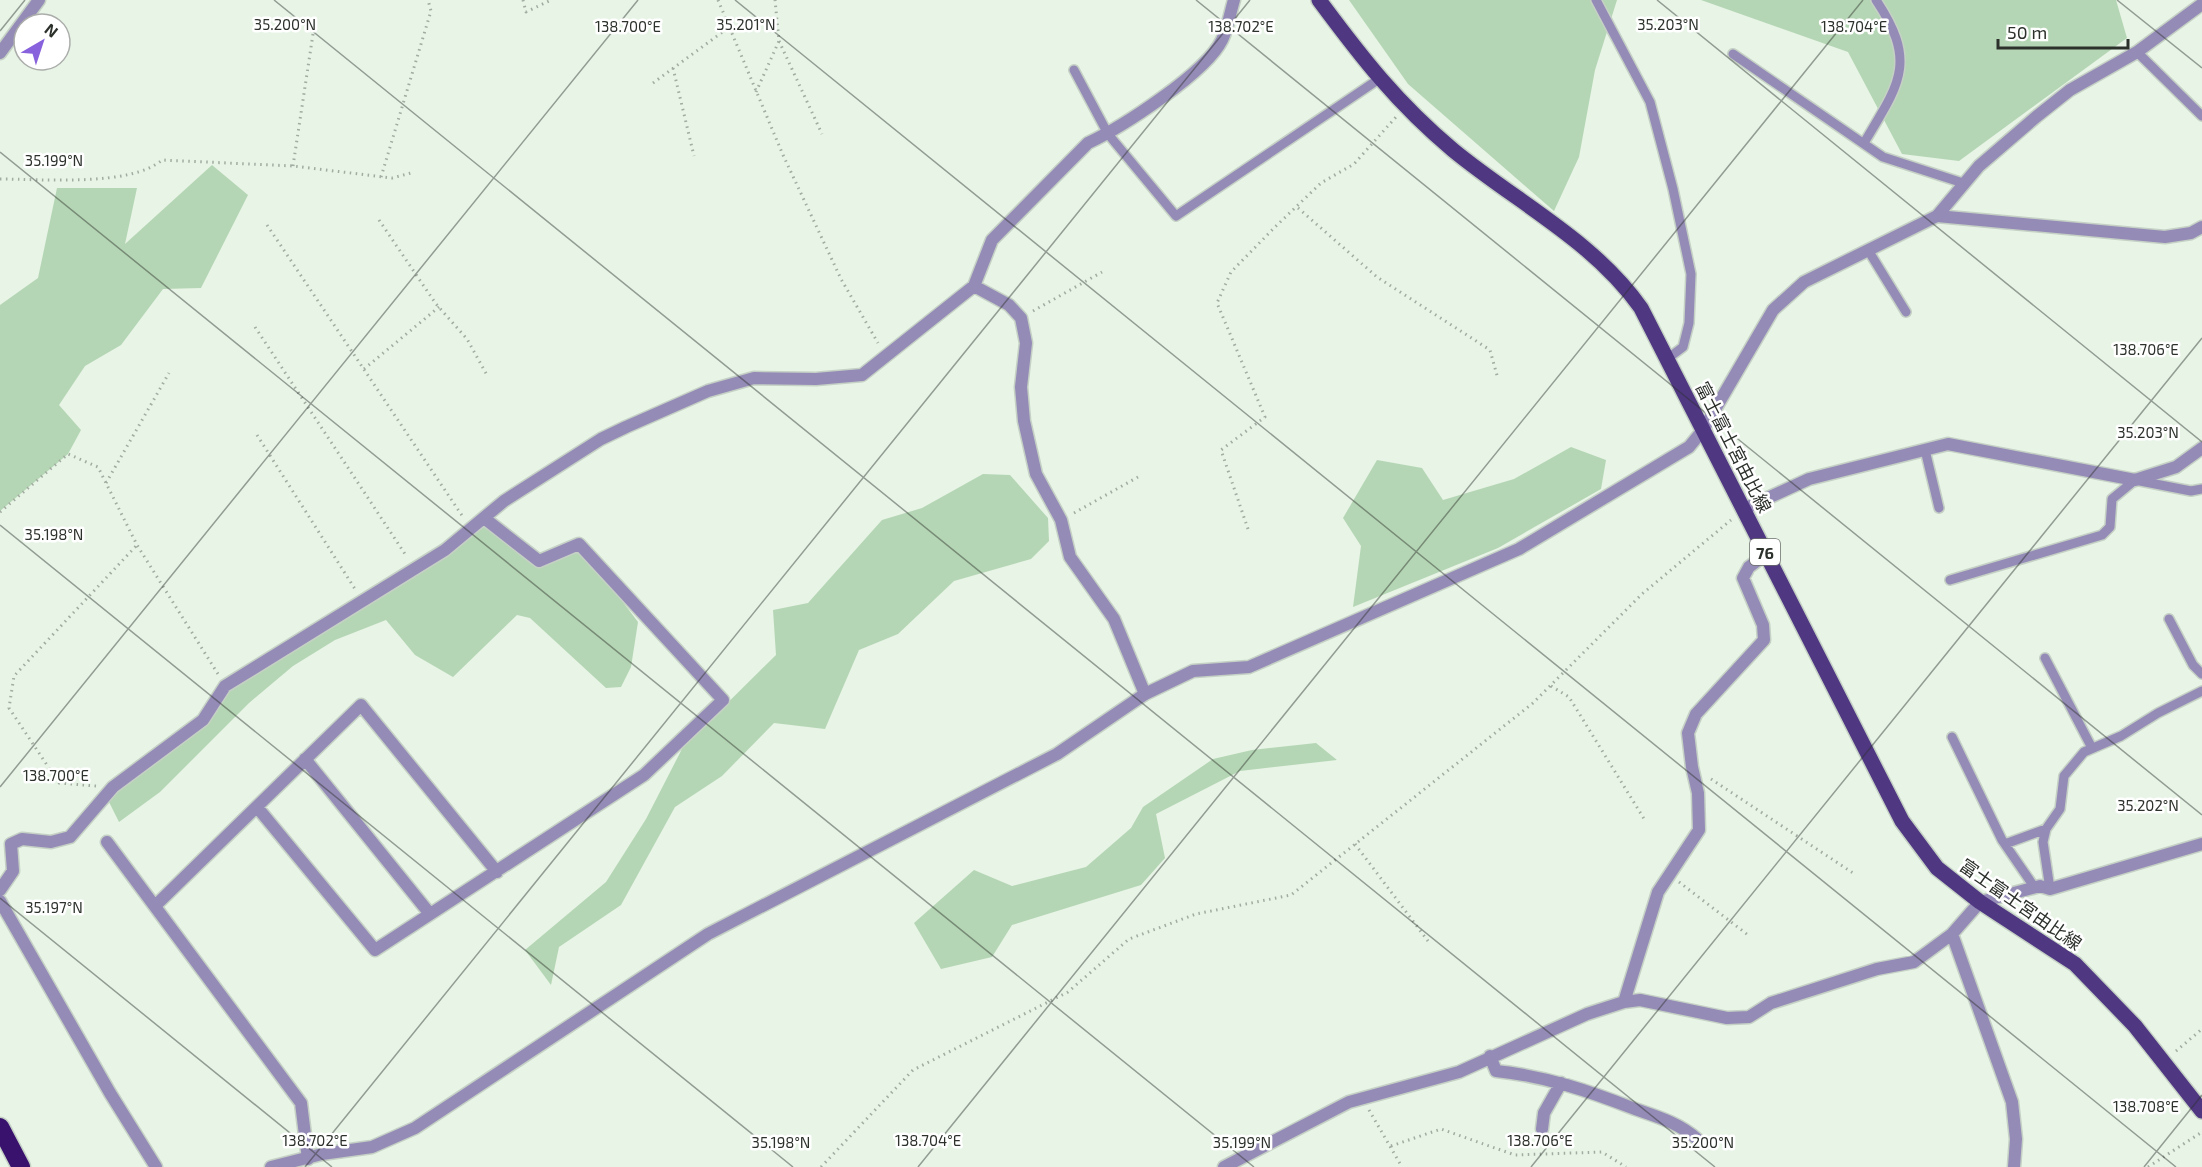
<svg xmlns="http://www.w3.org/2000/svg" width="2202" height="1167" font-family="'Exo 2','Noto Sans JP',sans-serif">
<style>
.green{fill:#b5d6b4}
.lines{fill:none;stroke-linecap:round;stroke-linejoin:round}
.service-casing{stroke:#c5d1c5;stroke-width:12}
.minor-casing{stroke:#c5d1c5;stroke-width:15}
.tertiary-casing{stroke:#c5d1c5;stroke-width:15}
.primary-casing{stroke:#c5d1c5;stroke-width:18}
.motorway-casing{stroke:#c5d1c5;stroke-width:21}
.path{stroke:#a2aca1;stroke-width:3;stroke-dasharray:1.5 4.5;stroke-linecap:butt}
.service{stroke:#958bb7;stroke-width:9}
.minor{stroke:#958bb7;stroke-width:12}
.tertiary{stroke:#958bb7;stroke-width:12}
.primary{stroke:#4f3782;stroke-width:15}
.motorway{stroke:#38126d;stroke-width:18}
.ticks{fill:none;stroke:#2c312c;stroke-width:1.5;stroke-opacity:0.45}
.labels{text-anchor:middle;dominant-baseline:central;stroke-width:5;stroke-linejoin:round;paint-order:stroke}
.shield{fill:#fff;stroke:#6b6f6b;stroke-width:1.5}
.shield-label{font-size:16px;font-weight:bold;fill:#2c312c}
.street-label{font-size:18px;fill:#2c312c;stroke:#fff}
.ticks-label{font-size:15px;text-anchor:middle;fill:#2c312c;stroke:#fff;stroke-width:5;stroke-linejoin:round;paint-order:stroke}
</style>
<rect width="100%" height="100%" fill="#e7f4e6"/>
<path class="green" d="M1349 0H1617L1595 70 1579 157 1554 211 1408 84Z
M1701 0H2116L2127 38 1959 161 1902 154 1848 52Z
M212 165 248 195 201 288 163 289 121 345 85 366 59 405 81 430 68 454 0 511V305L38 278 57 188H137L125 244Z
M1571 447 1606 460 1601 489 1498 548 1353 607 1361 546 1343 518 1377 460 1422 468 1443 500 1514 479Z
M983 474 1010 475 1048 518 1049 541 1031 559 954 581 898 634 859 650 825 729 774 723 722 776 675 807 621 905 559 947 551 985 525 950 606 882 646 819 683 747 776 655 773 610 808 603 882 520 922 508Z
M479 521 543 562 579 544 638 622 631 667 621 687 606 688 530 618 517 615 453 677 415 655 386 620 335 640 293 666 249 703 160 792 119 822 106 796 206 723 229 691 268 659Z
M1316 743 1337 760 1240 771 1156 814 1165 858 1141 885 1012 925 992 957 941 969 914 923 974 870 1012 886 1086 867 1131 828 1143 807 1213 759 1252 750Z"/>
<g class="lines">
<defs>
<path id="service" d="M1596 0 1650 102 1673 189 1691 274 1689 323 1683 347 1667 359
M2137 52 2202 116
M1733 54 1883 157 1963 183
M1074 70 1108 134 1176 216 1379 79
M1864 143C1899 84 1918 63 1876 0
M1868 250 1906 312
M1925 450 1939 508
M1950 580 2102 535 2110 527 2112 499 2135 480 2191 491 2202 489
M2169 619 2193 665 2202 674
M2045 658 2092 748
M1952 737 2002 840 2035 888
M2005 844 2046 829
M2050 889 2043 842 2046 829 2060 809 2064 776 2084 752 2121 736 2158 713 2202 691"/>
<path id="minor" d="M0 53 39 0
M1937 216 2165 237 2191 233 2202 227
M974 286 1009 305 1021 318 1026 343 1021 387 1024 421 1036 474 1061 520 1070 557 1114 619 1145 694
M1744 509 1809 479 1948 444 2135 480 2176 467 2202 448
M305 759 430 914
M257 807 375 950 644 775 723 700 579 544 539 561 484 518
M107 842 301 1103 308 1159
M0 890 13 871 11 844 22 839 51 842 70 837 113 787 203 720 225 686 445 550 504 501 601 439 626 427 708 391 754 378 816 379 862 375 974 286 992 240 1088 143C1122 127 1206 73 1222 40 1228 28 1230 13 1234 0
M156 905 361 705 497 872
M1952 934 2012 1102 2016 1139 2014 1167
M1624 1002 1658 892 1699 830 1698 793 1692 767 1688 733 1696 714 1764 640 1763 625 1743 578 1749 567 1766 554
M1490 1056 1496 1071C1545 1076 1589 1091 1635 1109 1658 1117 1679 1123 1697 1139
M1542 1129 1544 1113 1561 1083
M1224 1167 1349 1102 1459 1072 1587 1014 1624 1002 1640 1000 1727 1018 1749 1017 1771 1003 1877 969 1914 962 1952 934 1980 902 2040 886 2050 889 2202 844"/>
<path id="tertiary" d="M0 901 110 1093 156 1167
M271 1167 322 1154 372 1147 415 1128 708 934 1057 754 1145 694 1193 671 1249 667 1519 549 1689 447 1703 430 1773 310 1804 282 1937 216 1979 166 2036 117 2070 90 2137 52 2202 4"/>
<path id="primary" d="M1319 0C1362 58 1397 103 1453 150 1516 202 1593 240 1641 308L1902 821 1937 868 1980 902 2075 964 2135 1026 2202 1111"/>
<path id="motorway" d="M0 1127 21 1167"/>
</defs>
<use href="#service" class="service-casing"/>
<use href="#minor" class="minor-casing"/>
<use href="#tertiary" class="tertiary-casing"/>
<use href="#primary" class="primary-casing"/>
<use href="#motorway" class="motorway-casing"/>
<path class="path" d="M523 0 526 12 551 0
M718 0 783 155 841 279 878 343
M779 41 822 134
M673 68 694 156
M653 83 728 28
M756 92 779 41 775 0
M293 166 313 34
M381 177 431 11 428 0
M0 179C41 179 131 187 162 160L293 166 392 178 411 173
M1298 208 1377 277 1490 350 1498 379
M379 220 436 304 467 339 488 377
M267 225 463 517
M1033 311 1102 272
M255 327 407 557
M364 369 439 307
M257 435 355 589
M106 483 169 373
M0 512 68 454 98 467 137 545 218 674
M1074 513 1138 477
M1248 529 1221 450 1265 417 1217 303 1231 272 1275 227 1321 183 1354 164 1396 117
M1551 686 1569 697 1646 822
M1711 779 1853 873
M96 786 59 783 9 708 14 676 137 545
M1355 844 1428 941
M1679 882 1748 935
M2176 1051 2202 1029
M1369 1110 1402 1167
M1391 1146 1441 1129 1515 1155 1602 1152 1626 1167
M821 1167 913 1070 1068 992 1129 939 1196 914 1291 895 1533 703 1642 594 1731 520
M2148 1167 2202 1132"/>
<use href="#service" class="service"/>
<use href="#minor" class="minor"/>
<use href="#tertiary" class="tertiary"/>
<use href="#primary" class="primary"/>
<use href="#motorway" class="motorway"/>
</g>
<path class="ticks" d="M274 0 1715 1167M735 0 2176 1167M1196 0 2202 815M1657 0 2202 442M2117 0 2202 68M0 31 25 0M0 152 1254 1167M0 525 793 1167M0 787 638 0M0 898 332 1167M305 1167 1250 0M918 1167 1863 0M1531 1167 2202 338M2144 1167 2202 1095"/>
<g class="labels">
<rect class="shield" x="1750" y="539" width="30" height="26" rx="4.5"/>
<g class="shield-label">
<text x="1765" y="552">76</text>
</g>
<g class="street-label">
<text transform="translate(1734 447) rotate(63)">富士富士宮由比線</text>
<text transform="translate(2021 904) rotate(35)">富士富士宮由比線</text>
</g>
</g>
<g class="ticks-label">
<text x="285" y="30">35.200°N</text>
<text x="746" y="30">35.201°N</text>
<text x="1668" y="30">35.203°N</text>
<text x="628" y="32">138.700°E</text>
<text x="1241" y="32">138.702°E</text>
<text x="1854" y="32">138.704°E</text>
<text x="54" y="166">35.199°N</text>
<text x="2146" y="355">138.706°E</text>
<text x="2148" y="438">35.203°N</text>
<text x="54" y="540">35.198°N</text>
<text x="56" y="781">138.700°E</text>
<text x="2148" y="811">35.202°N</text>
<text x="54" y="913">35.197°N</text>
<text x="2146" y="1112">138.708°E</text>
<text x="315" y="1146">138.702°E</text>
<text x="928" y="1146">138.704°E</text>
<text x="1540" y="1146">138.706°E</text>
<text x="781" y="1148">35.198°N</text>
<text x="1242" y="1148">35.199°N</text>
<text x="1703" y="1148">35.200°N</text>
</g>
<g transform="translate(42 42) rotate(39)"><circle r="28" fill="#ffffff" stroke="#abadab" stroke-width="1.5"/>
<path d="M0-4.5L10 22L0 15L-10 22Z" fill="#8861dc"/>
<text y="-9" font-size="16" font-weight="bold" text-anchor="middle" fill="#2c312c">N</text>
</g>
<path d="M1998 39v9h130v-9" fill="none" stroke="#2c312c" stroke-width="3"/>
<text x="2007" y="39" font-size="18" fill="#2c312c" stroke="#ffffff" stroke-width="4.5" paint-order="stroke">50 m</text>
</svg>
